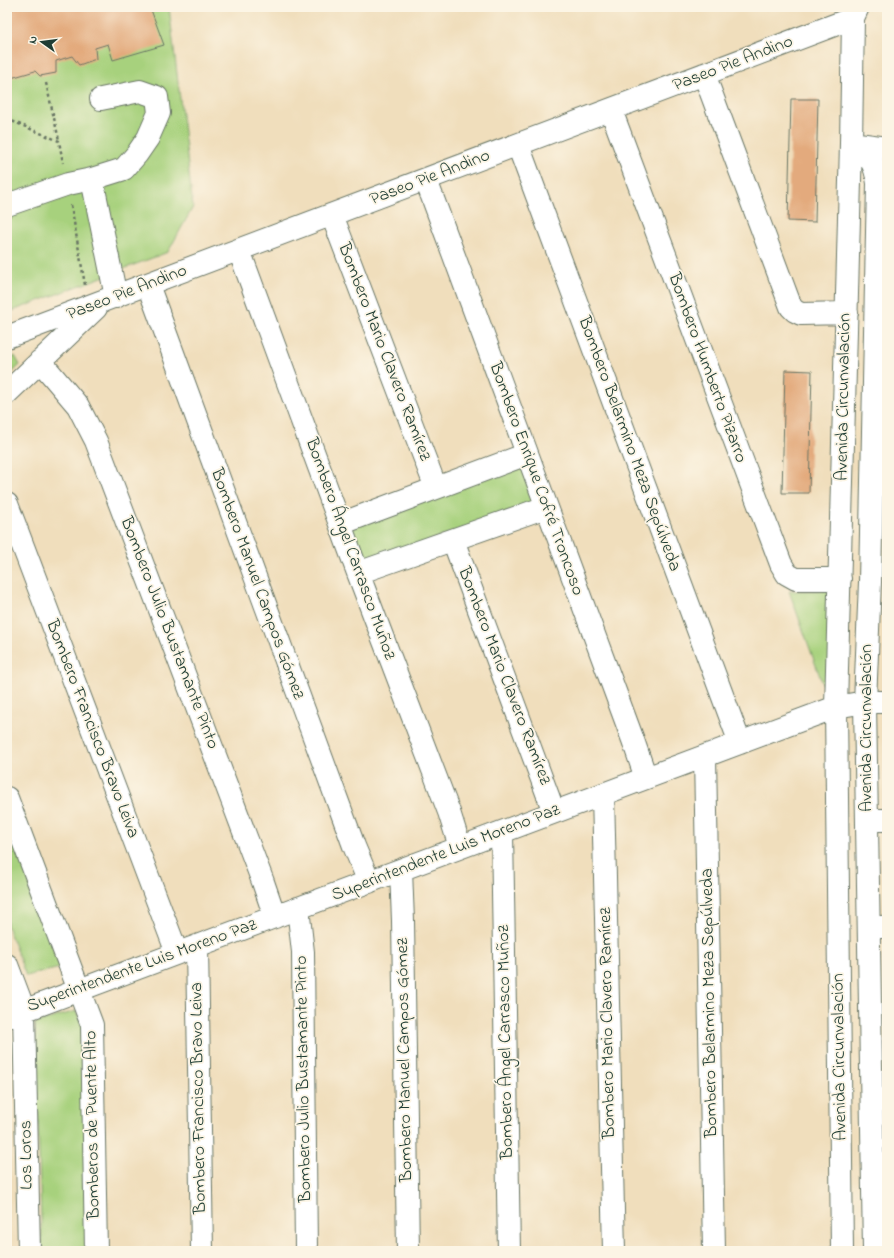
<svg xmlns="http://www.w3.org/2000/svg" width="894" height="1258" font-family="'Indie Flower',sans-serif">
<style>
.green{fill:#a7d17d;stroke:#638758}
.building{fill:#e3aa7d}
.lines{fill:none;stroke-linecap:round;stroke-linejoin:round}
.minor-casing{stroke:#687564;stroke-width:24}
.path{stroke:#687564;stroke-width:2.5;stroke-dasharray:3 3;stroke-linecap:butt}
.minor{stroke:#fff;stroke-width:22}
.labels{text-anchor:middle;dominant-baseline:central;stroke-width:3.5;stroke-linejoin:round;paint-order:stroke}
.street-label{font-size:18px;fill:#1f3d34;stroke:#fcf5e5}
</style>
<rect width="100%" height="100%" fill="#fcf5e5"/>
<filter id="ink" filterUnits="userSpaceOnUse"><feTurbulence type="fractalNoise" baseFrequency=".025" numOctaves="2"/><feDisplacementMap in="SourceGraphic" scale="8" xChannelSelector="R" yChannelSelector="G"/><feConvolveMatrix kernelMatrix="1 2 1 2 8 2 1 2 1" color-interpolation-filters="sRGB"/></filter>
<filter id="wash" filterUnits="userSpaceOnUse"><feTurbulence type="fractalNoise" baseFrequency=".012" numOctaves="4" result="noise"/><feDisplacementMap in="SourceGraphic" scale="16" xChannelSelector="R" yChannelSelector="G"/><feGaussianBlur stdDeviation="0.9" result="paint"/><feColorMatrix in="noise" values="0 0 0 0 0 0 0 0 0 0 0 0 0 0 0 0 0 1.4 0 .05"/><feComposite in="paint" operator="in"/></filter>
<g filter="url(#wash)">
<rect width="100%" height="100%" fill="#f0debc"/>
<path class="green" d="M7 7H169L193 207 168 252 7 313Z
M15 356 20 365 7 378V360Z
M524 463 537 502 362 565 349 528Z
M831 590 833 683 823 685 789 591Z
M7 820 60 968 26 976 7 926Z
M76 1011 86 1033 88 1251H42L35 1023Z"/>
<g id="blocks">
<path class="building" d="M13 7H150L164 45 113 60 108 44 95 48 96 59 79 65 72 56 56 61V73L40 76 35 71 11 78 9 89 7 90V11L13 9Z
M791 99H818L815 222 788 221Z
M785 370 812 371 809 493H782Z"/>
</g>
</g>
<g filter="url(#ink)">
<use href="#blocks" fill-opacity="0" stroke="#687564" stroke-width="1"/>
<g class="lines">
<defs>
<path id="minor" d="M704 74 791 307 795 311 801 314 847 313
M611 110 781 564 787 574 796 579H840
M851 143C870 154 875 163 878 183L870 582 865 702 874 1251
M851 143 887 148
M518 145 740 743
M92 179 124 169 137 154 148 138 159 113 157 97 140 91 101 99
M426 180 633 740 646 778
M7 205 68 184 92 179 116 297
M332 215 436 488
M239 250 358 573 449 812 460 847
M148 285 354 846 369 882
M7 337 853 18
M40 361 78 406 96 441 263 882 275 917
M7 393 96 308
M7 504 177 953
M340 524 527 454
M453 540 554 812
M358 573 546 507
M705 756 714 1251
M603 794 614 1251
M7 798 92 1025 96 1251
M867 820H887
M502 832 509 1251
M401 870 403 921 408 1251
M298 908 303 952 306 1251
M869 927H887
M197 946 202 1251
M7 965 24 1010 29 1251
M7 1017 836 707 865 702H887
M842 1251 836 707 851 143 853 18 858 7"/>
</defs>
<use href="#minor" class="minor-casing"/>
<path class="path" d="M46 83 59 140
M7 119 59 141 63 163
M71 205 85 285"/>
<use href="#minor" class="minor"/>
</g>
</g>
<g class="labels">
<g class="street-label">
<text transform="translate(733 64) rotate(-21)">Paseo Pie Andino</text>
<text transform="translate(430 178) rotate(-21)">Paseo Pie Andino</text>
<text transform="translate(127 293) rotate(-21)">Paseo Pie Andino</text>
<text transform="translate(384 352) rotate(69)">Bombero Mario Clavero Ramírez</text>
<text transform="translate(707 368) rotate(70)">Bombero Humberto Pizarro</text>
<text transform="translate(844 397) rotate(-89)">Avenida Circunvalación</text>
<text transform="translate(629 444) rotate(70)">Bombero Belarmino Meza Sepúlveda</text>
<text transform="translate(536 479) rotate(70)">Bombero Enrique Cofré Troncoso</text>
<text transform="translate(350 549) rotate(70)">Bombero Ángel Carrasco Muñoz</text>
<text transform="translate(257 584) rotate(70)">Bombero Manuel Campos Gómez</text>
<text transform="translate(169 633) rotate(69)">Bombero Julio Bustamante Pinto</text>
<text transform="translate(504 676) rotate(69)">Bombero Mario Clavero Ramírez</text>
<text transform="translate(867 728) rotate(-90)">Avenida Circunvalación</text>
<text transform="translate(92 729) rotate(69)">Bombero Francisco Bravo Leiva</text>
<text transform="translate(446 853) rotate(-21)">Superintendente Luis Moreno Paz</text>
<text transform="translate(142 966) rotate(-20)">Superintendente Luis Moreno Paz</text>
<text transform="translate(710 1003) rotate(-91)">Bombero Belarmino Meza Sepúlveda</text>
<text transform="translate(608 1023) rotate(-91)">Bombero Mario Clavero Ramírez</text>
<text transform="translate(506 1042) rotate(-91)">Bombero Ángel Carrasco Muñoz</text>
<text transform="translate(840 1057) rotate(-91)">Avenida Circunvalación</text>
<text transform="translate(405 1060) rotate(-91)">Bombero Manuel Campos Gómez</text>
<text transform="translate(304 1079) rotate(-91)">Bombero Julio Bustamante Pinto</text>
<text transform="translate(199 1098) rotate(-91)">Bombero Francisco Bravo Leiva</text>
<text transform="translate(93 1125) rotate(-91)">Bomberos de Puente Alto</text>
<text transform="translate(27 1155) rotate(-91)">Los Loros</text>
</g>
</g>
<rect width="894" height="1258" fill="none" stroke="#fcf5e5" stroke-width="24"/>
<g transform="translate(42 42) rotate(284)" stroke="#fcf5e5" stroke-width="3" paint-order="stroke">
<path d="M0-3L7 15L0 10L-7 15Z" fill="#1f3d34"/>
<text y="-6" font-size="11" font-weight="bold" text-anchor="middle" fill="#1f3d34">N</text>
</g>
</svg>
